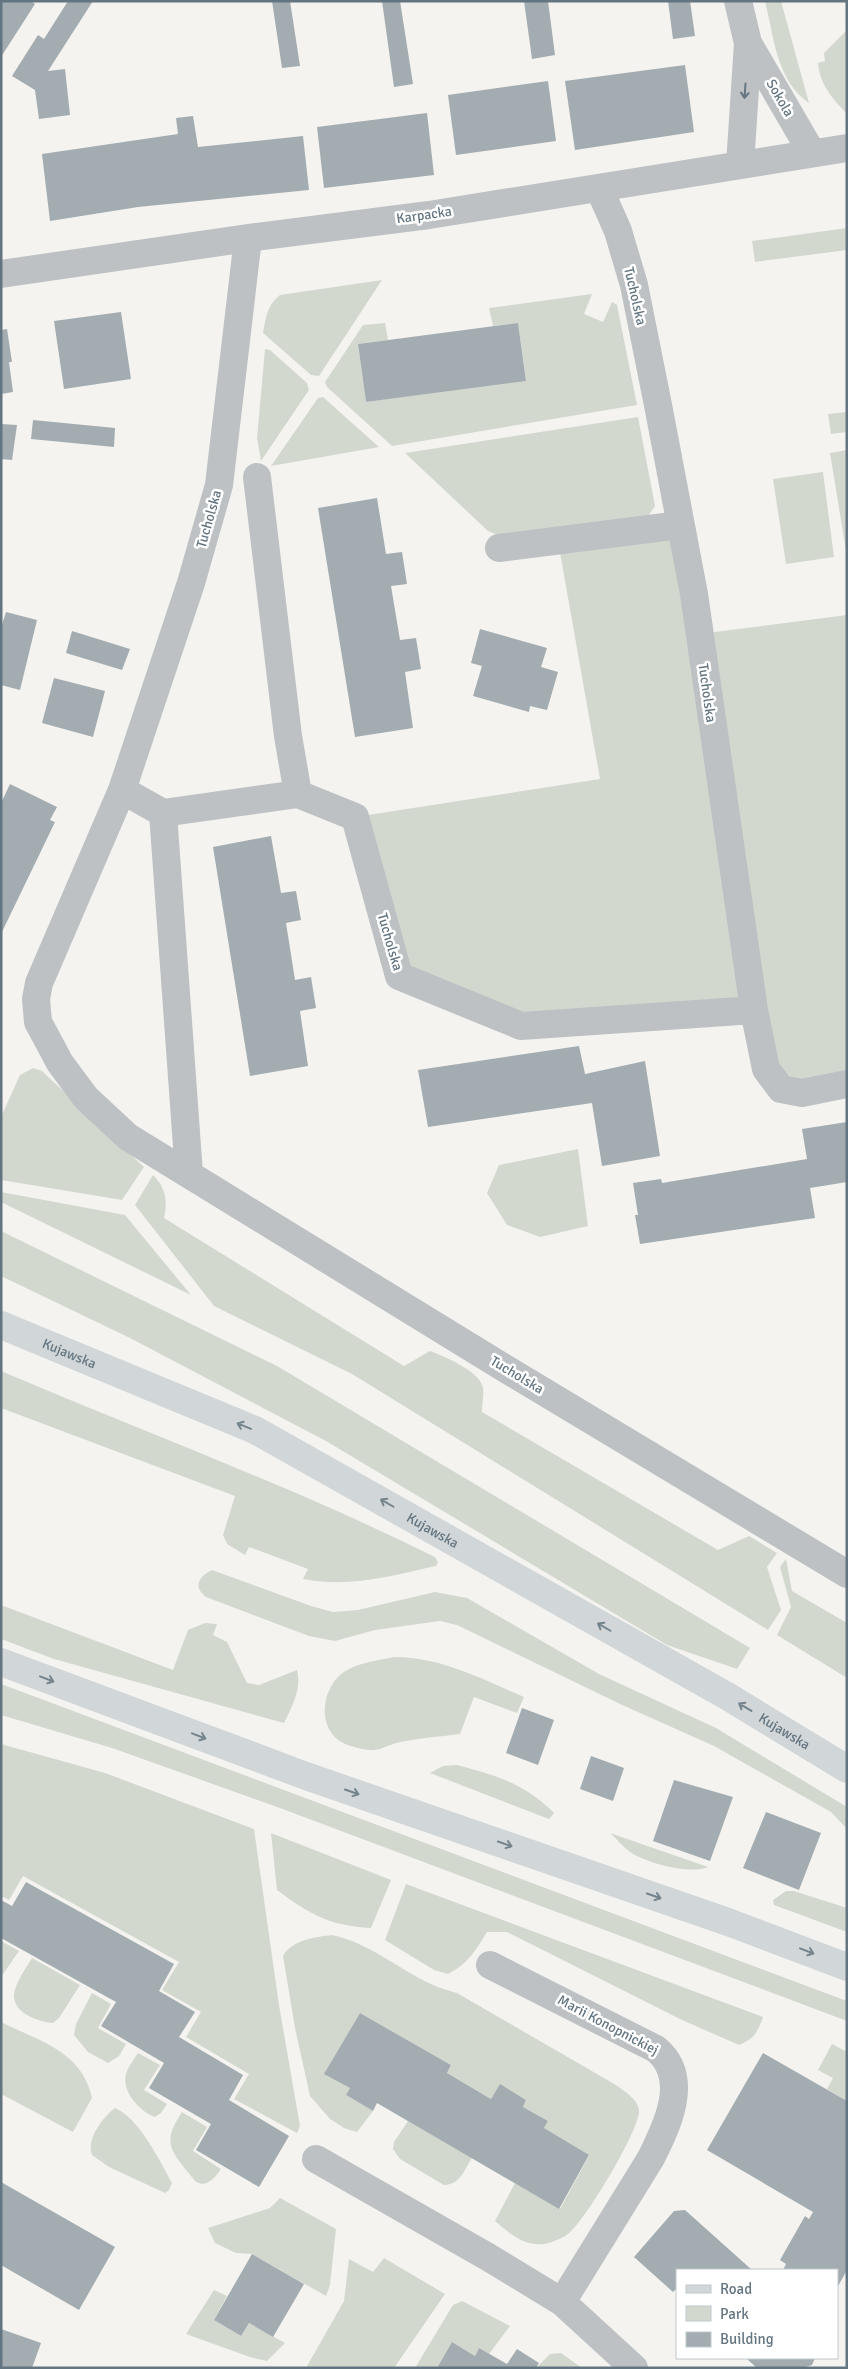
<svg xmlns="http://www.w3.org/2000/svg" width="848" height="2369" font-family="Signika,sans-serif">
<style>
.green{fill:#d3d8cf}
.building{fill:#a3acb1}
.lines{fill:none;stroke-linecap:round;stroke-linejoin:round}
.minor{stroke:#bdc1c4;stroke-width:28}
.secondary{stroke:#d1d6d9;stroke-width:28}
.oneway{stroke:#637580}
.oneway2{stroke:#74848d}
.labels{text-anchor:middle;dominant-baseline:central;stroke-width:5;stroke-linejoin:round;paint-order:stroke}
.street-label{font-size:14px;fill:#637580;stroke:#fff}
</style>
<rect width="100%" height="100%" fill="#f4f3ef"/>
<path class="green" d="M765 1H781L809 103C776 80 774 37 765 1Z
M847 30V114C832 98 820 85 818 63L825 61 824 53Z
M847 228V250L755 262 752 241Z
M382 280 319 376 311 375 263 333C266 318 267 305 280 295Z
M592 294 584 314 603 322 612 302 617 305 637 405 392 446 327 387 325 382 363 325 385 323 388 340 358 344 366 402 526 380 518 323 493 326 489 308Z
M265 349 270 350 307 383 309 390 261 461 257 438Z
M323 397 379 447 271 466 318 398Z
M847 412V432L831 434 828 414Z
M638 417 655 506 646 519 498 535 488 531 405 453Z
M847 450V557L830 453Z
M823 472 834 557 786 564 773 479Z
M680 525 699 634 847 615V1084L781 1089 754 1010 521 1026 399 976 355 817 600 779 558 541Z
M33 1068 42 1071 144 1167 122 1200 1 1180V1117L20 1075Z
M578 1149 588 1226 540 1237 507 1225 487 1193 499 1165Z
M153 1175C166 1188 168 1201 164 1218L404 1366 430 1351C444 1356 481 1372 483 1388 484 1396 482 1405 482 1412L718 1550 749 1536 777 1553 767 1567 781 1610 768 1630 352 1374 214 1306 135 1205Z
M1 1192 125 1215 191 1295 1 1202Z
M1 1231 277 1366 750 1648 737 1669 667 1645 326 1441 130 1338 1 1276Z
M1 1371C146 1433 294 1487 435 1557L438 1562 436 1566C390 1576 350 1588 303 1579L308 1569 249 1547 245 1555 227 1544 223 1535 235 1496 1 1408Z
M786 1559 792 1591 847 1623V1678L777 1635 791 1607 780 1567Z
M212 1570 311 1606 333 1612 358 1610 435 1592 467 1598 599 1674 716 1728 847 1807V1829L831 1812 714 1746 620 1704 457 1625 440 1621 375 1630 335 1641 309 1636 206 1597C193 1587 198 1577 212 1570Z
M1 1605 173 1670 188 1630 205 1623 217 1624 213 1635 227 1642 247 1683 259 1685 297 1670C302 1689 292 1706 284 1723L54 1659 1 1639Z
M394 1657C441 1657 482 1679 524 1697L517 1713 474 1697 460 1734C439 1737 417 1738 396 1743 388 1745 381 1750 374 1750 367 1751 354 1747 348 1745 318 1735 319 1694 340 1675 354 1663 376 1661 394 1657Z
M1 1684 847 2001V2021L280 1808 112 1748 1 1715Z
M1 1744 105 1773 254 1829 279 2005 300 2126 297 2133 234 2099 249 2074 186 2037 201 2012 162 1990 179 1962 23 1876 9 1900 1 1896Z
M457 1765C496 1775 525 1784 554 1813L549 1819 430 1773 443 1766Z
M271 1833 391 1880 371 1928C330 1926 309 1914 277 1890Z
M610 1833 708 1867C690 1875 646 1863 630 1852 623 1847 617 1839 610 1833Z
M406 1884 763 2017C758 2032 754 2039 739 2045L682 2020 507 1932H487C476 1950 468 1964 448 1974L434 1970 385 1940Z
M786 1891H794L847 1908V1932L774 1905 773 1900Z
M332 1935C369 1943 397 1968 431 1984 439 1988 448 1990 457 1993L616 2085C625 2092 637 2098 639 2110 641 2128 585 2221 569 2233 565 2237 555 2241 549 2243 527 2249 510 2234 495 2221L515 2183 560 2209 589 2156 544 2128 548 2121 523 2107 526 2100 500 2085 491 2099 447 2073 451 2065 360 2013 325 2073 350 2088 346 2095 373 2111 357 2132 344 2128 330 2119 310 2096 295 2028 283 1956C292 1940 315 1937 332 1935Z
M1 1941 19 1951 1 1977Z
M32 1958 80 1985 59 2018 53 2023C38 2022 13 2013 14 1995 15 1983 26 1968 32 1958Z
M92 1993 111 2004 98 2028 126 2044 119 2056 108 2063 88 2052 74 2035 76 2024Z
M1 2022C39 2041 82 2051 92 2098L73 2132 1 2094Z
M832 2044 847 2052V2101L827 2089 833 2078 818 2070Z
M138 2053 160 2065 144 2090 167 2104 161 2113 155 2117C140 2112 121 2091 126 2074 128 2067 134 2059 138 2053Z
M115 2108C139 2118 160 2161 172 2183L169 2190 165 2193 109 2167 92 2155C86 2139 103 2117 115 2108Z
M182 2112 207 2127 193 2151 221 2169C215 2178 205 2189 195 2181 174 2153 159 2146 182 2112Z
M408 2121 472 2158C464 2170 460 2185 444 2185L400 2159 393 2149 394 2142Z
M280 2198 336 2229 330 2285 326 2296 252 2254 236 2253 215 2243 208 2228 270 2208Z
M384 2258 445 2294 394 2368H306L344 2301 349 2259 373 2272Z
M214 2290 227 2296 214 2320 241 2336 249 2323 285 2343 267 2361 250 2357 186 2334Z
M462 2301 510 2326 489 2354 479 2348 475 2356 452 2342 437 2368H415L453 2305Z
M561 2353 582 2368H536L550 2354Z"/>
<path class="building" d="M1 1H31L35 4 1 57Z
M68 1H93L48 71 65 69 70 115 39 119 35 90 12 76 38 35 44 39Z
M272 1H290L300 66 282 68Z
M382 1H400L413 84 394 87Z
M524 1H548L555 55 532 59Z
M668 1H690L695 36 673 39Z
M685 65 694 132 575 150 565 81Z
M548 81 556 141 456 155 448 95Z
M427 113 434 175 324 188 317 127Z
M193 116 198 147 303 136 309 190 138 207 50 221 42 154 178 134 176 118Z
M121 312 131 379 64 389 54 321Z
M518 323 526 381 366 402 358 344Z
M7 329 12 362H9L13 392 1 394V330Z
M33 420 115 428 114 447 31 439Z
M1 424 17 425 12 460 1 459Z
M377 498 386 554 402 552 407 584 391 586 400 640 416 638 421 669 405 672 413 728 355 737 318 508Z
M6 612 37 620 20 690 1 685V628Z
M480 629 547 648 541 667 558 672 547 710 530 706 529 712 473 696 482 666 471 663Z
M72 631 130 649 122 670 66 653Z
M54 678 105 691 93 737 42 723Z
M10 784 57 807 50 820 55 822 1 934V803Z
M271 836 281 893 296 891 301 920 286 923 295 980 311 977 316 1008 300 1011 308 1066 250 1076 213 847Z
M579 1046 585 1074 645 1061 660 1156 602 1166 592 1103 428 1127 418 1070Z
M847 1122V1182L810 1188 815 1218 640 1244 635 1215H638L633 1183 661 1179 662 1183 807 1159 802 1129Z
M522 1708 554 1720 538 1765 506 1753Z
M591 1756 624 1768 613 1801 580 1789Z
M674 1780 733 1797 710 1861 653 1841Z
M766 1812 821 1833 799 1890 743 1868Z
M26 1882 174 1964 159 1991 195 2012 179 2037 243 2075 229 2100 289 2136 259 2187 196 2150 211 2124 149 2088 164 2063 101 2026 116 2002 1 1938V1900L12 1906Z
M360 2013 451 2065 447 2073 491 2099 500 2084 526 2100 523 2107 548 2121 544 2128 589 2155 559 2209 377 2103 373 2111 346 2095 350 2088 324 2074Z
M763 2053 847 2101V2270L837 2288V2270H783L786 2264 780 2260 805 2216 809 2219 813 2212 707 2150Z
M1 2182 115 2247 79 2310 1 2265Z
M685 2210 752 2270H677V2288L673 2292 634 2257 674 2211Z
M252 2254 304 2284 273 2337 249 2323 241 2336 214 2320Z
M1 2329 41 2343 32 2368 1 2367Z
M452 2342 475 2356 479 2348 507 2364 517 2349 539 2363 536 2368H437Z
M749 2358H815L812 2365 802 2368H757L747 2359Z"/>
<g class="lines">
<path class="minor" d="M738 1 748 43 812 153
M740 165 748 43
M599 188 618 231 634 285 658 405 694 594 754 1010 766 1069 781 1089 802 1093 847 1084
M248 238 219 485 191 583 122 790 39 983 36 999 38 1022 60 1063 86 1098 128 1137 506 1369 847 1574
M1 274 248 238 429 215 847 148
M257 477 288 736 298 794
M499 548 680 525
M122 790 163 813 298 794 355 817 399 976 521 1026 754 1010
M163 813 189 1174
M490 1965 656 2049C691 2078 667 2126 651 2158L562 2302 634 2368
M316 2159 488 2257 562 2302"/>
<g class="secondary">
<path id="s1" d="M1 1325 255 1430 727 1696 847 1769"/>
<path d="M1 1662 306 1776 728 1922 847 1967"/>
</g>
</g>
<defs><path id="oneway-shaft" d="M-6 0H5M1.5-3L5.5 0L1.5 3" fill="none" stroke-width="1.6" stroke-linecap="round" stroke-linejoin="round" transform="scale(1.25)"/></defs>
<use class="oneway" href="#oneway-shaft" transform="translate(745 91) rotate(94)"/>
<g class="oneway2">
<use href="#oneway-shaft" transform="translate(244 1426) rotate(-158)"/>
<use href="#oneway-shaft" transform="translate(387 1503) rotate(-150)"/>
<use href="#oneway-shaft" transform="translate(604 1627) rotate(-150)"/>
<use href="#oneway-shaft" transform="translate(47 1679) rotate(21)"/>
<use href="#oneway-shaft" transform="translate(745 1707) rotate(-149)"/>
<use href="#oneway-shaft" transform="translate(199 1736) rotate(21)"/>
<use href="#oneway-shaft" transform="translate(352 1792) rotate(19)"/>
<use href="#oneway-shaft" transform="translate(505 1844) rotate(19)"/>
<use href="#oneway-shaft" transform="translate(654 1896) rotate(19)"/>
<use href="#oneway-shaft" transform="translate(807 1951) rotate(21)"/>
</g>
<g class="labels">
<g class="street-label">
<text transform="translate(780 98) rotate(60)">Sokola</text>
<text transform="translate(424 215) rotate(-8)">Karpacka</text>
<text transform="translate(635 296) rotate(77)">Tucholska</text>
<text transform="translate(209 519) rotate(-74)">Tucholska</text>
<text transform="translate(707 693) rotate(82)">Tucholska</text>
<text transform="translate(390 942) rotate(74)">Tucholska</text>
<text stroke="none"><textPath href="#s1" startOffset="74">Kujawska</textPath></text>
<text transform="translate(517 1375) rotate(31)">Tucholska</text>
<text stroke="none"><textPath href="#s1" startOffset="479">Kujawska</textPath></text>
<text stroke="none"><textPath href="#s1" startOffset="884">Kujawska</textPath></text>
<text transform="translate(608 2025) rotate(28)">Marii Konopnickiej</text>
</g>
</g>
<rect width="848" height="2369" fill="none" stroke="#637580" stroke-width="5"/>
<rect x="676" y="2269" width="162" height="90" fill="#ffffff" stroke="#c1c8cc"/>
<rect x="686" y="2285" width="25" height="8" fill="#d1d6d9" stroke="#c1c8cc"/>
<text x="720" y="2294" font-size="15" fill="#637580">Road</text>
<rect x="686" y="2306" width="25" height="15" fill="#d3d8cf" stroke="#c1c8cc"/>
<text x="720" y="2319" font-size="15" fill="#637580">Park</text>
<rect x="686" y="2332" width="25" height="15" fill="#a3acb1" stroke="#c1c8cc"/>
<text x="720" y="2344" font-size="15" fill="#637580">Building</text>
</svg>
